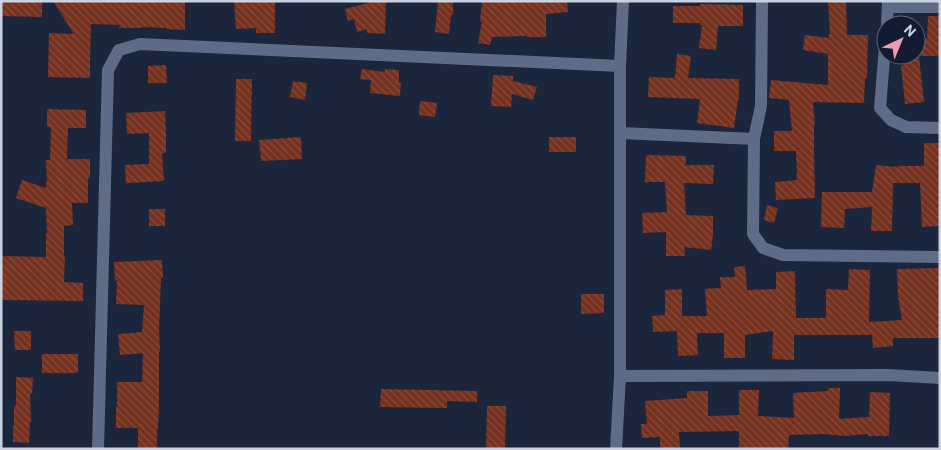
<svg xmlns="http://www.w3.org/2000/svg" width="941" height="450" font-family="Roboto,sans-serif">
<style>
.building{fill:url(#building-back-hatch)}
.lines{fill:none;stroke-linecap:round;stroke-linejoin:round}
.minor{stroke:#5f6c87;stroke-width:12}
</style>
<defs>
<pattern id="building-back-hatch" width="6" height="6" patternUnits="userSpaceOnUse" patternTransform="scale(1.25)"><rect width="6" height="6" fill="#75301e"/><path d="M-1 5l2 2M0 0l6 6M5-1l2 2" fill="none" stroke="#874d3e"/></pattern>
</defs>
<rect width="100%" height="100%" fill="#1b253c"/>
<path class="building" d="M1 1H42V17L1 16Z
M53 1H185V30L166 29V28L141 27V28H119L120 25 91 24 90 58V78L48 77 49 33 74 34Z
M234 1H275V33H256V28L236 29Z
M368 1H386L385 34 367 33V29L357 32 354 19 348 21 345 9 368 3Z
M438 1H453V15H451L449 34 435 32Z
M482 1H567L568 12 546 14V37H527V36L492 37 490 45 478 43 482 22 480 21Z
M828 1H846L847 35H868L867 78H865L864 103 813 102 815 125H814V151L815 198 776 200 775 182 797 180 796 151H774V131H792L789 100 769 98 771 80 828 85V54L803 50 805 35 829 38V34H830Z
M700 4 743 5V26H718L716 50 699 48 702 25H700V23H673V6H700Z
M928 16H940V56H919L924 102 905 104 901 66 904 65V55H916V39L927 38Z
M677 54 691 56 688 78 739 79V99H738L734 128 697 123 700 99 648 97 649 77 675 78Z
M166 65 167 83H148V66Z
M362 69 385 72V69L399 70V83H401L400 96 370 93 371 80 360 79Z
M493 75 513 76V81L537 87 533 100 512 94 511 107 491 106Z
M236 79H252L251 141H235Z
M293 81 307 83 305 100 290 97Z
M420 101 437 103 435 117 419 115Z
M47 109 86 110V128H68L67 159H90V178H88V203H72L73 225 64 226V256H65L64 282 83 283V301L1 300V256L46 257V234H47L46 208 16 198 22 180 46 188V182H47L46 160H50L51 127H47Z
M165 111 166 133V153H162L164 181 126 183 125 165 149 164V133L127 134 126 113Z
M301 137 302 159 261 161 259 140Z
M549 137H576V152H549Z
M924 143H940V226L922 227 920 183H893L892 231H871L872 207 845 209 844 228 821 227 822 192H872L876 165 898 167V166H924Z
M646 155 686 156V165H714L713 184 684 183 686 215 713 216V236L711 250 684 247 685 256H666V232L643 233 642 213 667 212 665 182H645Z
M767 205 778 208 774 223 764 220Z
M149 209H165V226H149Z
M162 260 163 278H161L159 330 160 352H159V405L158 429H157V449H138V428H116V406L117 407V382H142L143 353 120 355 118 334 142 332 144 305 116 304 117 280 115 281 114 262Z
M745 266 747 290 776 289V272L795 271 796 318H826V289L848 290 849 269 870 270 869 322 902 320 898 296 897 269 940 268V338H893V346L873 348 872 335H794V360L772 359 773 331 745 335V358H724V333H697L698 355 678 356 677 331 653 332 652 316 665 315V290L682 289V316H707L705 289 721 288 720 277H735L734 267Z
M581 294H604V313L581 314Z
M14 331H31V350H15Z
M42 354H78V373H42Z
M16 377 33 378 32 394H30L31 422H30L29 443 13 442V426H14V406H16Z
M828 388H840L839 419 869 417 870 392 890 393 889 436H868V434L844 436 823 434 789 435 788 449H739V431L679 432 680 449H660V437L642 438 641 424H647L645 401 687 398V391H708V416L739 415V390H759L758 416 794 418 793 393 828 391Z
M381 389 477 391V402L447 401V408L380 407Z
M487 406H506L505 449H486Z"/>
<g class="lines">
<path class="minor" d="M762 1 761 106 754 139 753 234 763 248 783 255 940 257
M888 7H940
M887 25 888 1
M886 34 880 108 891 120 906 127 940 128
M621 133 754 139
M620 376 888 375 940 378
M98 449 108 70 119 50 140 44 620 66
M616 449 620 376V66L623 1"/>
</g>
<rect width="941" height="450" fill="none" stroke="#cad2e1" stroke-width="5"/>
<g transform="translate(901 40) rotate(44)"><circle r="24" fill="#121b31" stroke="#5c6477"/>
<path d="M0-4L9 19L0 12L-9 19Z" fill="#f29ab0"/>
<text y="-8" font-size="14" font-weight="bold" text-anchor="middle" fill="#cad2e1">N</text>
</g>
</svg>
